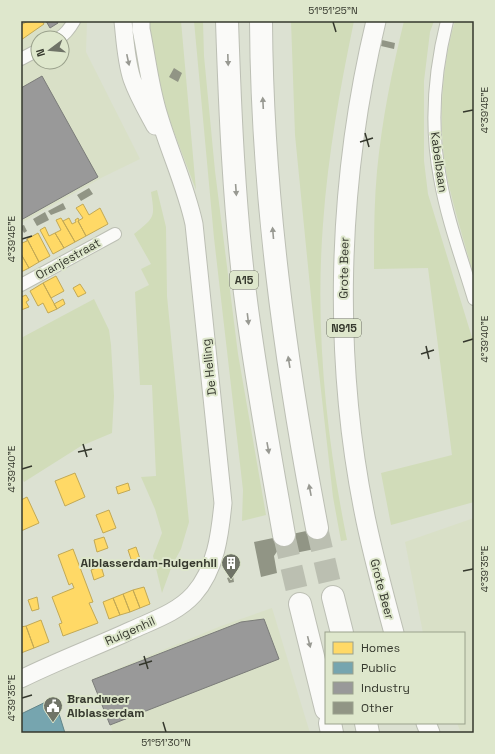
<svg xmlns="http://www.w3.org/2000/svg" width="495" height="754" font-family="'Space Grotesk',sans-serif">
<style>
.built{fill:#d9e0c7;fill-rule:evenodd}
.green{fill:#d1dcb9}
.homes{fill:#ffd966;stroke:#c2a955}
.public{fill:#76a5af;stroke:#628488}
.industry{fill:#999;stroke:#7b7c79}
.building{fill:#919585}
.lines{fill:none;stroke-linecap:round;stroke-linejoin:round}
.highway-tunnel{stroke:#bbbfb1;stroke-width:22;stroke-dasharray:22 11;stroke-linecap:butt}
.street-casing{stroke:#bcbfb4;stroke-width:14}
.secondary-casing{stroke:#bcbfb4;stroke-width:19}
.primary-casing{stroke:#bcbfb4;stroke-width:21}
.highway-casing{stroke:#bcbfb4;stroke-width:24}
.street{stroke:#fafaf8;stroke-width:12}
.secondary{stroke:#fafaf8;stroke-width:17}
.primary{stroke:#fafaf8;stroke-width:19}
.highway{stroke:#fafaf8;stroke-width:22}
.oneway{fill:#989992}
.ticks{fill:none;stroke:#35382d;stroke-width:1.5}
.labels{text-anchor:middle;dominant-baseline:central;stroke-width:4;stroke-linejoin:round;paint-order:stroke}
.shield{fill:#dee7cc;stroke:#686c5d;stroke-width:1}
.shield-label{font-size:11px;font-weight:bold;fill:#35382d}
.street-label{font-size:12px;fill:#35382d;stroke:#dee7cc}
.poi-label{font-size:12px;font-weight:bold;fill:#35382d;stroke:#dee7cc;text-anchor:end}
.neatline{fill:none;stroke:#35382d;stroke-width:1.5}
.ticks-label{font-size:10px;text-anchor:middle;fill:#35382d}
</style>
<rect width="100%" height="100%" fill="#dce1d2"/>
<path class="built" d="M21 21H87L86 52 140 159 103 177 21 223ZM38 38H62V62H38Z
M474 518V733H461L457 723H464V633H423L405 542Z
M272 608 310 733H113L95 678 221 626Z"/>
<path class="green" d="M148 21H181L196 190 166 111 157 79Z
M194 21H203L204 56 215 171 238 354 266 515 242 521 243 490 214 238Z
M291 21H354C340 88 328 155 323 224 315 329 326 436 347 540L341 541 333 497 315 337 295 135Z
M404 21H434L430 32 424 81V161L428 194 474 344V502L391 525 381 473 452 455 428 268 374 269C374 236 374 204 377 171 382 120 392 70 404 21Z
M455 21H474V277C466 248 457 219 450 190 437 138 440 71 455 21Z
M157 190 166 227 167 296 189 522 181 549 175 560H174L162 593 153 556 162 533 155 509 141 477 156 476 152 385H140L135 292 149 285 141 269 151 264 134 234C155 217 155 218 151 192Z
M94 299 109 330 111 345 114 396 112 433 81 446 24 482 21 476V338Z"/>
<path class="homes" d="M28 21H42L44 24 21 40V25Z
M83 204 89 215 100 208 108 224 86 236 78 221 83 218 76 208Z
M61 218 75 242 64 248 55 233 61 230 56 220Z
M69 218 72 224 76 222 75 220 78 218 79 220 78 221 86 236 75 242 63 221Z
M45 227 49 236 55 233 64 248 53 254 40 230Z
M38 233 50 256 39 262 27 239Z
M27 239 39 262 29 268 21 254V241L22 243 27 241Z
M21 254 29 268 21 272Z
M56 276 64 291 51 298 43 283Z
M43 283 57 309 48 313 43 303 38 306 30 291Z
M80 284 86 293 78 297 73 288Z
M26 295 29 300 26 302 29 307 21 310V297Z
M63 299 65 304 57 309 54 304Z
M75 473 85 497 65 506 55 481Z
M128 483 130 490 118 494 116 487Z
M27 497 39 523 21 531V500Z
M109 510 116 528 103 533 96 515Z
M104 537 108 548 97 552 94 540Z
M136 547 140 559 132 562 128 550Z
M73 549 93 602 89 603 98 623 63 636 59 624 62 623 52 597 74 588 72 583 69 585 58 555Z
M101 566 104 576 94 580 91 570Z
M144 587 150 604 140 608 133 590Z
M133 590 140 608 130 612 123 594Z
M123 594 130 612 120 615 113 598Z
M37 597 39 609 32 611 28 600Z
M113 598 120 615 109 619 103 602Z
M41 620 49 642 34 648 26 626Z
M26 626 34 648 21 653V627Z"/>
<path class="public" d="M54 698 65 733H21V714Z"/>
<path class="industry" d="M46 21H57L58 23 50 28Z
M42 76 98 177 21 220V88Z
M264 619 279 659 110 725 92 680 241 622Z"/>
<path class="building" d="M382 40 395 43 394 49 381 46Z
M174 68 182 73 178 82 169 77Z
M89 188 93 194 81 201 77 195Z
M63 203 66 209 51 215 48 211Z
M45 212 49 220 37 226 33 219Z
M24 225 27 231 24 233 21 228V226Z
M311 530 315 549 290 554 288 548 278 550 274 556 277 573 261 577 254 542Z
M233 576 234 582 229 583 227 578Z"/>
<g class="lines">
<path class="highway-tunnel" d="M317 528 333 597
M284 535 300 604"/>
<defs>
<path id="street" d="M447 21C434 73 430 126 440 178 447 219 462 259 474 299
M59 38C66 34 70 28 74 21
M21 59 38 50
M21 285 115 234"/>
<path id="secondary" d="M123 21C125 40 126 61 132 79 138 96 147 111 155 126
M21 679C57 661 95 647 132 630 154 620 178 612 194 594 216 569 220 534 223 503L194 224C186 187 170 153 159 116 150 88 147 58 141 29V21"/>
<path id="primary" d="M376 21C337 183 332 358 366 521 374 559 384 596 394 633
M426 723 430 733"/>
<path id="highway" d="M227 21C230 112 234 203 245 293 255 374 270 455 284 535
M261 21C262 192 285 361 317 528
M333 597 342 633
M300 604 326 709
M330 723 332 733
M366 723 368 733"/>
</defs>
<use href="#street" class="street-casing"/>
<use href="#secondary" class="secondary-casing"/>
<use href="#primary" class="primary-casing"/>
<use href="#highway" class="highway-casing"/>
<use href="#street" class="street"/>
<use href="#secondary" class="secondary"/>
<use href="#primary" class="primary"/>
<use href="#highway" class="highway"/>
</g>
<defs><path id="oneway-solid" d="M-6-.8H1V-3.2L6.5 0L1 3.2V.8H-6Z"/></defs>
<g class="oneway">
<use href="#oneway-solid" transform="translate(128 60) rotate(78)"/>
<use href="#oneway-solid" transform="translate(228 60) rotate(88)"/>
<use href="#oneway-solid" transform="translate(263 103) rotate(-93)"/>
<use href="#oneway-solid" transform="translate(236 190) rotate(86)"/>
<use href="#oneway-solid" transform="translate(273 233) rotate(-95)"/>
<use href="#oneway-solid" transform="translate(248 319) rotate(83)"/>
<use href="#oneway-solid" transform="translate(289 362) rotate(-99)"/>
<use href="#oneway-solid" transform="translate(268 448) rotate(80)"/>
<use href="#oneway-solid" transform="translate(310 490) rotate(-101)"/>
<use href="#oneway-solid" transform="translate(309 642) rotate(76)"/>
</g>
<path class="ticks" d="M333 22 336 32M463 112 473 110M365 133 369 147M360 142 373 138M22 239 32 236M463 342 473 339M426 346 429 359M421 354 434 350M83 444 87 457M78 452 92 449M22 469 32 466M463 571 473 569M144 656 148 669M139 665 152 661M22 698 32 695M163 722 166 732"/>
<defs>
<symbol id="building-pin" viewBox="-11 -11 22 30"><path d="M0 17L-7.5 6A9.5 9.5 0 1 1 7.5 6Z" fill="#6f7367" stroke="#dee7cc"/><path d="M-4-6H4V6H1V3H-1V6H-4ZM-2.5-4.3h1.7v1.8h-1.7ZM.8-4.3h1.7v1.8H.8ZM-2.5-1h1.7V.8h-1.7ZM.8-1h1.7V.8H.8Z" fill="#fff"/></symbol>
<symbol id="civic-pin" viewBox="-11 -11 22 30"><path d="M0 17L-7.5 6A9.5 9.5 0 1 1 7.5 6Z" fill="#6f7367" stroke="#dee7cc"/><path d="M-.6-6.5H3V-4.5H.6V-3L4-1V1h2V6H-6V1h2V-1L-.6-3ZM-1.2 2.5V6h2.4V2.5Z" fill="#fff"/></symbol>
</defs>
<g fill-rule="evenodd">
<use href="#building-pin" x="220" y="552" width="22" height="30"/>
<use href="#civic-pin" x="42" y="695" width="22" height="30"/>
</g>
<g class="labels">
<g class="shield">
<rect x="230" y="271" width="28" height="18" rx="3"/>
<rect x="327" y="319" width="34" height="18" rx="3"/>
</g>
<g class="shield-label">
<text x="244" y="280">A15</text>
<text x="344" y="328">N915</text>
</g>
<g class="street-label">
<text transform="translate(439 162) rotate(82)">Kabelbaan</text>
<text transform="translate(68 259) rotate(-29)">Oranjestraat</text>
<text transform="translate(344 268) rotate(-89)">Grote Beer</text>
<text transform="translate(209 367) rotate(-96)">De Helling</text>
<text transform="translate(382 589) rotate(75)">Grote Beer</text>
<text transform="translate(130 631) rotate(-24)">Ruigenhil</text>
</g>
<g class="poi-label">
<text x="217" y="563">Alblasserdam-Ruigenhil</text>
<text x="67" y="699" text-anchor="start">Brandweer<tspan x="67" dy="14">Alblasserdam</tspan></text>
</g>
</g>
<rect width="495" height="754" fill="none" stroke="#dee7cc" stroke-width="44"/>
<rect x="325" y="632" width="140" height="92" fill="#dee7cc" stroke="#9aa18c"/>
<rect x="333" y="642" width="20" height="12" fill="#ffd966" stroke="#9aa18c"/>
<text x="361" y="652" font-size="12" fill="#35382d">Homes</text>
<rect x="333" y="662" width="20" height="12" fill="#76a5af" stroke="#9aa18c"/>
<text x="361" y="672" font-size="12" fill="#35382d">Public</text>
<rect x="333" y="682" width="20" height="12" fill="#999999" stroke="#9aa18c"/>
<text x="361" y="692" font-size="12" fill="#35382d">Industry</text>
<rect x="333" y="702" width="20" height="12" fill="#919585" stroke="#9aa18c"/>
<text x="361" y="712" font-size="12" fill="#35382d">Other</text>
<g transform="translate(50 50) rotate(254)"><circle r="19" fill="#dee7cc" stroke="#9aa18c"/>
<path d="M0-3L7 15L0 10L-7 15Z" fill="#6f7367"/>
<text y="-6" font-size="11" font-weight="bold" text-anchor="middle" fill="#35382d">N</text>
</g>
<rect x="22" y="22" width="451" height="710" class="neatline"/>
<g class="ticks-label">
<text x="333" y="14">51°51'25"N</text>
<text transform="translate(484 110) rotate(-90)" y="4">4°39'45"E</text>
<text transform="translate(11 239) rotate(-90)" y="4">4°39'45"E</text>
<text transform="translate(484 339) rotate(-90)" y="4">4°39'40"E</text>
<text transform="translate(11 469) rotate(-90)" y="4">4°39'40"E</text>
<text transform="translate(484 569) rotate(-90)" y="4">4°39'35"E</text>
<text transform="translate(11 698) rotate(-90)" y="4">4°39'35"E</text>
<text x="166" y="746">51°51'30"N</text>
</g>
</svg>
